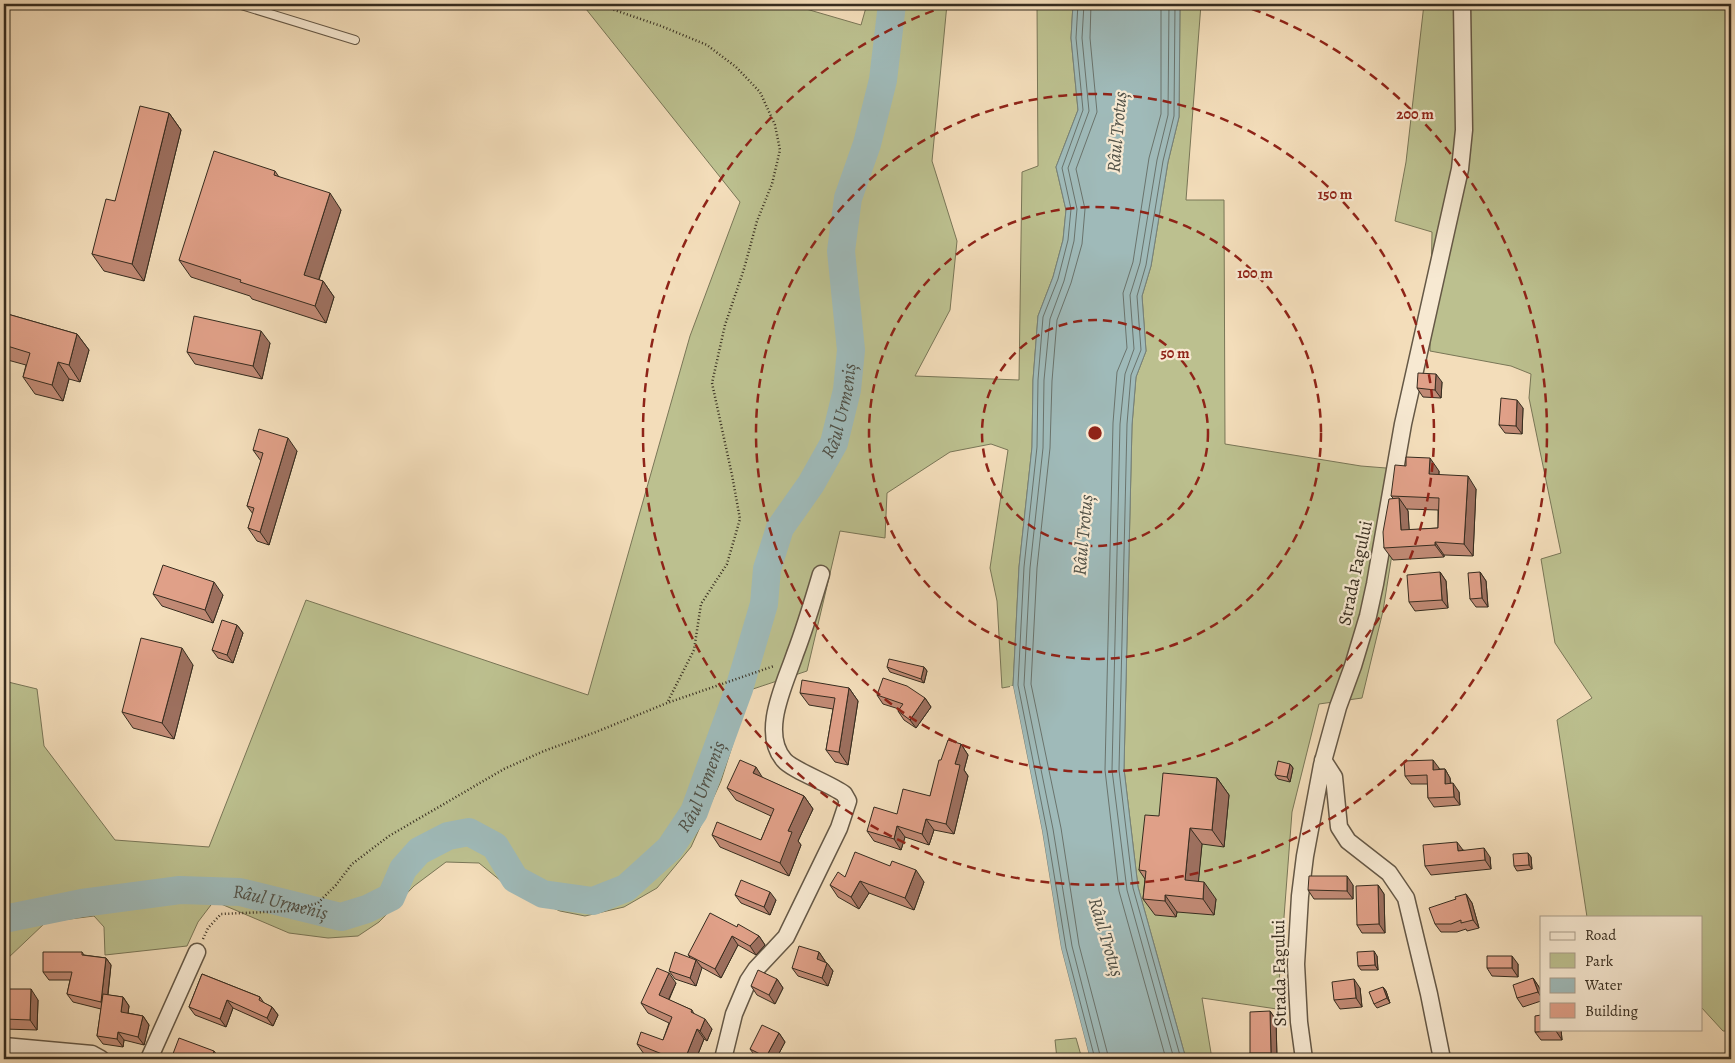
<svg xmlns="http://www.w3.org/2000/svg" width="1735" height="1063" font-family="Alegreya,serif">
<style>
.green{fill:#bcc08f;stroke:#797657}
.water{fill:#9fbab9;stroke:#75817b}
.pier{fill:#f3ddba}
.lines{fill:none;stroke-linecap:round;stroke-linejoin:round}
.shore{stroke:#6a736c;stroke-width:1}
.river{stroke:#9fbab9;stroke-width:28}
.service-casing{stroke:#655846;stroke-width:10}
.minor-casing{stroke:#655846;stroke-width:19}
.path{stroke:#362c1f;stroke-width:2.5;stroke-dasharray:1 2.5;stroke-linecap:butt}
.service{stroke:#f7e9d2;stroke-width:8}
.minor{stroke:#f7e9d2;stroke-width:16}
.wall{fill:#c18a75;stroke:#362c1f;fill-rule:evenodd}
.shaded-wall{fill:#9d705f;stroke:#362c1f}
.building{fill:#e0a088;stroke:#362c1f}
.ring{fill:none;stroke:#8f2418;stroke-width:2.5;stroke-dasharray:9 6}
.labels{text-anchor:middle;dominant-baseline:central;stroke-width:4.5;stroke-linejoin:round;paint-order:stroke}
.street-label{font-size:18px;fill:#362c1f;stroke:#f7e9d2}
.water-label{font-size:19px;font-style:italic;fill:#505046;stroke:#f7e9d2}
.centre{fill:#8f2418;stroke:#f7e9d2;stroke-width:2.5}
.ring-label{font-size:15px;text-anchor:middle;font-weight:bold;fill:#8f2418;stroke:#f7e9d2;stroke-width:4.5;stroke-linejoin:round;paint-order:stroke}
</style>
<rect width="100%" height="100%" fill="#f3ddba"/>
<filter id="stains"><feTurbulence type="fractalNoise" baseFrequency=".004" numOctaves="4"/><feColorMatrix values="0 0 0 0 .2 0 0 0 0 .09 0 0 0 0 .02 0 0 0 .5 -.17"/></filter>
<radialGradient id="worn" r=".72"><stop offset=".6" stop-color="#630" stop-opacity="0"/><stop offset="1" stop-color="#630" stop-opacity=".3"/></radialGradient>
<path class="green" d="M582 4H789L861 25 867 4H947L932 161 957 241 950 310 915 376 1019 380 1022 172 1038 166 1037 4H1073L1071 38 1078 110 1056 167 1066 210 1063 240 1053 277 1038 316 1033 380 1032 447 1019 567 1013 686 1002 688 997 601 990 568 1008 450 991 444 950 452 887 493 885 538 840 531 807 671 750 690 721 781 691 847 657 888 624 907 585 916 560 911 512 890 479 863 446 862 414 886 379 922 358 936 328 938 289 933 214 901 198 922 187 946 105 955 104 927 94 916 46 922 7 959 4 960V681L37 689 44 746 115 840 209 847 306 600 588 695 690 336 740 202Z
M1180 4H1201L1186 200H1224L1225 444 1361 466 1386 468 1405 472 1383 611 1362 698 1319 704 1292 812 1277 1009 1202 998 1212 1059H1186L1138 887 1124 769 1132 425 1136 377 1146 351 1142 296 1151 266 1168 162 1179 117Z
M1424 4H1731V1031H1723L1701 1007V917H1587L1557 720 1592 698 1555 643 1541 559 1561 553 1529 398 1531 374 1511 366 1430 351 1432 232 1395 221 1406 162Z
M1076 1038 1082 1059H1057L1055 1040Z"/>
<path class="water" d="M1073 4H1180L1179 117 1168 162 1151 266 1142 296 1146 351 1136 377 1132 425 1124 769 1138 887 1186 1059H1090L1061 948 1042 831 1013 686 1019 567 1032 447 1033 380 1038 316 1053 277 1063 240 1066 210 1056 167 1078 110 1071 38Z"/>
<path class="pier" d="M1010 686H1013L1042 831 1061 948 1090 1059H1088L1079 1029 1058 949 1040 832Z"/>
<g class="lines">
<path class="shore" d="M1078 4 1076 38 1083 110 1062 168 1071 209 1068 240 1058 279 1043 317 1038 380 1037 447 1024 567 1018 685 1047 831 1066 948 1095 1059
M1084 4 1082 38 1089 111 1068 168 1077 209 1074 241 1064 281 1050 319 1044 380 1043 448 1030 568 1024 685 1053 829 1072 946 1101 1059
M1091 4 1090 38 1097 112 1076 169 1085 209 1082 244 1071 283 1057 320 1052 381 1050 448 1037 568 1031 684 1061 828 1079 945 1109 1059
M1161 4V114L1149 158 1133 262 1123 293 1127 348 1117 372 1113 423 1105 770 1119 891 1166 1059
M1169 4 1168 115 1157 160 1140 263 1130 295 1134 349 1125 374 1120 424 1112 770 1127 890 1174 1059
M1175 4 1174 116 1163 161 1146 265 1137 296 1141 350 1131 375 1127 424 1119 770 1133 888 1181 1059"/>
<path class="river" id="s1" d="M4 919 82 903 180 890 240 892 341 917 367 909 391 897 403 869 419 851 448 836 469 832 495 846 515 879 543 894 593 901 626 888 670 848 694 812 739 689 764 604 767 569 780 528 811 484 834 443 847 390 851 350 841 251 848 198 867 144 883 80 892 4"/>
<defs>
<path id="service" d="M238 4 355 40"/>
<path id="minor" d="M1323 760 1334 777 1339 827 1348 841 1389 873 1406 898 1429 994 1442 1059
M4 1046 92 1054 101 1059
M149 1059 197 952
M723 1059 734 1014 748 981 756 969 786 937 839 828 848 801 844 794C831 784 792 770 784 760 760 732 785 684 795 654 805 628 813 601 821 574
M1304 1059 1299 1022 1296 964 1300 896 1305 856 1322 765 1338 707 1353 666 1368 616 1375 584 1403 424 1460 169 1464 130 1462 4"/>
</defs>
<use href="#service" class="service-casing"/>
<use href="#minor" class="minor-casing"/>
<path class="path" d="M597 4 661 26 707 45 736 67 760 92 775 125 780 150 772 184 757 221 744 269 725 325 712 383 732 475 740 519 727 564 701 604 694 650 667 703
M203 939 208 928 221 914 288 911 318 903 336 885 352 864 389 836 504 769 544 751 596 732 667 703 774 666"/>
<use href="#service" class="service"/>
<use href="#minor" class="minor"/>
</g>
<path class="wall" d="M169 113 181 130 144 281 104 271 92 254 115 201Z
M275 171 279 177 341 210 319 280 323 281 334 297 326 323 252 299 250 296 191 277 179 260Z
M4 313 77 334 89 350 80 382 69 379 63 401 35 394 23 377 26 365 4 359Z
M270 343 262 379 195 364 187 352Z
M1442 382 1441 398 1423 397 1417 388Z
M1523 408 1522 434 1505 433 1499 425Z
M253 450 297 451 269 545 257 541 248 528 253 514 247 506 261 461Z
M1439 471V475L1476 489 1473 556 1444 555V557L1393 560 1384 548 1393 498 1391 496ZM1407 509 1438 510V528L1409 530 1408 511Z
M1440 572 1446 581 1448 608 1415 611 1409 602Z
M1480 572 1486 581 1488 607H1476L1470 599Z
M153 594 223 595 213 623 162 606Z
M237 625 243 633 233 663 218 658 212 650Z
M193 665 174 739 133 728 122 712Z
M887 667H924L927 671 924 683 890 672Z
M849 688 858 701 848 765 835 762 826 750 833 709 809 705 800 693Z
M877 695 925 698 931 707 916 728 904 720 898 711 899 709 883 704Z
M961 744 968 755 964 770 968 776 954 834 934 830 929 845 905 837 901 850 874 841 867 831 930 796 941 760Z
M1290 764 1293 768 1290 782 1278 779 1275 775Z
M1439 768V769H1445L1450 778 1451 783 1459 792 1460 805 1434 807 1428 798V784H1411L1405 776Z
M763 778 804 796 813 809 798 841 801 845 789 876 720 847 712 835 761 840 771 816 736 800 727 788Z
M1217 778 1229 795 1224 847 1202 844 1198 882 1216 899 1214 915 1177 912 1176 917 1155 915 1143 899 1145 879 1139 870 1159 816Z
M1463 850 1490 857 1491 869 1431 875 1425 866Z
M1528 853 1531 857 1532 869 1517 871 1514 866Z
M845 877 924 882 914 910 869 893 859 909 838 897 830 885Z
M1353 885V899H1314L1308 890Z
M1378 885 1384 894 1385 933H1362L1357 925Z
M1466 894 1472 903 1479 928 1467 931 1466 929 1457 932H1441L1435 924 1456 899Z
M735 895 776 900 770 915 741 903Z
M737 927 759 936 765 945 756 955 738 945 721 978 701 967 696 986 675 979 669 971 690 957 688 955Z
M82 952 84 955 106 958 111 965 108 995 123 997 129 1006 128 1013 143 1016 149 1025 144 1045 124 1040 123 1047 103 1044 97 1036 101 1009 73 1002 67 994 70 980H49L43 972Z
M819 952 825 961V962L827 963 833 971 828 986 798 976 792 968Z
M1377 956 1378 970H1361L1358 966Z
M1518 964V977L1492 976 1487 968Z
M202 974 260 997 264 1003 272 1007 278 1015 273 1026 233 1008 226 1027 195 1015 189 1007Z
M1533 978 1539 987 1541 993V1001L1523 1007 1517 998Z
M777 979 783 988 775 1004 757 995 751 986Z
M676 983 669 1000 692 1010 694 1014 712 1029 707 1041 704 1039 696 1059H656L644 1054 637 1044 663 1040 669 1023 648 1013 641 1003Z
M1383 987 1386 991 1390 1003 1377 1008 1374 1004Z
M1360 988 1362 1007 1340 1009 1334 1000Z
M4 989 38 1000 37 1030 4 1029Z
M1270 1011 1276 1020 1277 1059H1255L1250 1053Z
M1561 1029 1562 1040H1541L1535 1032Z
M779 1033 785 1042 776 1059H760L756 1057 750 1049Z"/>
<path class="shaded-wall" d="M169 113 181 130 144 281 132 264Z
M330 193 341 210 315 291 304 275Z
M323 281 334 297 326 323 315 306Z
M261 331 270 343 262 379 253 366Z
M77 334 89 350 80 382 69 365Z
M58 362 69 379 63 401 52 385Z
M1436 374 1442 382 1441 398 1435 390Z
M1517 400 1523 408 1522 434 1516 426Z
M288 438 297 451 269 545 260 532Z
M1430 458 1439 471 1438 487 1429 474Z
M1468 476 1476 489 1473 556 1464 544Z
M1399 498 1408 511 1410 543 1401 530Z
M1435 542 1444 555V557L1435 545Z
M1440 572 1446 581 1448 608 1442 600Z
M1480 572 1486 581 1488 607 1482 598Z
M214 582 223 595 213 623 205 610Z
M237 625 243 633 233 663 227 655Z
M182 648 193 665 174 739 162 723Z
M924 667 927 671 924 683 921 679Z
M849 688 858 701 848 765 839 752Z
M925 698 931 707 916 728 910 720Z
M961 744 968 755 964 770 968 776 954 834 946 824 955 764Z
M1433 760 1439 768V778L1433 770Z
M1290 764 1293 768 1290 782 1287 777Z
M756 767 764 780 753 773Z
M1445 769 1450 778 1451 792 1445 784Z
M1217 778 1229 795 1224 847 1212 830Z
M1453 783 1459 792 1460 805 1454 797Z
M804 796 813 809 798 841 801 845 789 876 780 863 788 831Z
M926 819 934 830 929 845 922 834Z
M897 826 905 837 901 850 894 839Z
M1190 828 1202 844 1197 897 1185 880Z
M1457 842 1463 850 1458 851Z
M1484 848 1490 857 1491 869 1485 860Z
M1528 853 1531 857 1532 869 1529 865Z
M916 870 924 882 914 910 905 898Z
M1347 876 1353 885V899L1347 891Z
M860 881 869 893 859 909 851 897Z
M1204 882 1216 899 1214 915 1203 899Z
M1378 885 1384 894 1385 933 1379 924Z
M770 892 776 900 770 915 764 907Z
M1466 894 1472 903 1479 928 1473 920Z
M1165 895 1177 912 1176 917 1165 901Z
M732 936 738 945 721 978 715 969Z
M759 936 765 945 756 955 750 946Z
M1374 951 1377 956 1378 970 1375 965Z
M819 952 825 961 823 968 817 959Z
M1512 956 1518 964V977L1512 968Z
M106 958 111 965 106 1010 101 1002Z
M696 960 702 968 696 986 690 978Z
M827 963 833 971 828 986 822 978Z
M669 973 676 983 666 1005 659 995Z
M1533 978 1539 987 1541 993V997L1538 992Z
M777 979 783 988 775 1004 769 995Z
M1354 979 1360 988 1362 1007 1356 998Z
M1383 987 1386 991 1390 1003 1387 998Z
M31 989 38 1000 37 1030 30 1020Z
M123 997 129 1006 127 1020 121 1012Z
M227 1000 233 1008 226 1027 220 1019Z
M272 1007 278 1015 273 1026 267 1018Z
M1270 1011 1276 1020 1277 1059H1275L1271 1053Z
M143 1016 149 1025 144 1045 138 1037Z
M705 1019 712 1029 707 1041 700 1031Z
M697 1029 704 1039 696 1059H685Z
M1556 1029H1561L1562 1040 1556 1031Z
M118 1032 124 1040 123 1047 117 1039Z
M779 1033 785 1042 776 1059H768L766 1057Z
M214 1051 220 1059H211Z"/>
<path class="building" d="M140 106 169 113 132 264 92 254 106 199 115 201Z
M214 151 275 171 274 175 330 193 304 275 323 281 315 306 240 282 241 280 179 260Z
M4 313 77 334 69 365 58 362 52 385 23 377 30 353 4 345Z
M194 316 261 331 253 366 187 352Z
M1418 373 1436 374 1435 390 1417 388Z
M1501 398 1517 400 1516 426 1499 425Z
M259 429 288 438 260 532 248 528 254 508 247 506 263 453 253 450Z
M1406 457 1430 458 1429 474 1468 476 1464 544 1435 542V545L1384 548 1383 532 1389 499 1399 498 1401 530 1438 528 1439 498 1391 496 1395 465 1406 466Z
M163 565 214 582 205 610 153 594Z
M1440 572 1442 600 1409 602 1407 575Z
M1480 572 1482 598 1470 599 1468 573Z
M222 620 237 625 227 655 212 650Z
M141 638 182 648 162 723 122 712Z
M889 659 924 667 921 679 887 667Z
M883 678 907 686 925 698 910 720 898 711 903 704 877 695Z
M802 680 849 688 839 752 826 750 835 698 800 693Z
M948 740 961 744 955 764 960 765 946 824 926 819 922 834 897 826 894 839 867 831 874 807 897 814 903 789 930 796 939 760H941Z
M740 760 756 767 753 773 804 796 788 831 792 832 780 863 712 835 717 822 761 840 774 809 727 788Z
M1433 760V770L1445 769V784L1453 783 1454 797 1428 798 1427 775 1405 776 1404 761Z
M1278 761 1290 764 1287 777 1275 775Z
M1163 773 1217 778 1212 830 1190 828 1185 880 1204 882 1203 899 1165 895V901L1143 899 1146 871 1139 870 1145 815 1159 816Z
M1457 842 1458 851 1484 848 1485 860 1425 866 1423 845Z
M855 852 890 866 892 861 916 870 905 898 860 881 851 897 830 885 838 872 845 877Z
M1528 853 1529 865 1514 866 1513 854Z
M1309 876H1347V891L1308 890Z
M741 880 770 892 764 907 735 895Z
M1378 885 1379 924 1357 925 1356 886Z
M1466 894 1473 920 1461 923V920L1451 924H1435L1429 908 1456 899 1455 897Z
M710 913 737 927 738 924 759 936 750 946 732 936 715 969 688 955Z
M799 946 819 952 817 959 827 963 822 978 792 968Z
M1374 951 1375 965 1358 966 1357 952Z
M43 952H82V955L106 958 101 1002 67 994 72 972H43Z
M675 952 696 960 690 978 669 971Z
M1487 956H1512V968H1487Z
M657 968 669 973 659 995 692 1010 691 1012 705 1019 700 1031 697 1029 685 1059H660L662 1054 637 1044 641 1032 663 1040 672 1017 641 1003Z
M758 970 777 979 769 995 751 986Z
M202 974 260 997 259 1000 272 1007 267 1018 227 1000 220 1019 189 1007Z
M1533 978 1538 992 1517 998 1513 985Z
M1354 979 1356 998 1334 1000 1332 982Z
M1383 987 1387 998 1374 1004 1369 992Z
M4 989H31L30 1020 4 1019Z
M103 994 123 997 121 1012 143 1016 138 1037 118 1032 117 1039 97 1036Z
M1270 1011 1271 1053H1250V1012Z
M1541 1015V1029H1556V1031L1535 1032V1016Z
M762 1025 779 1033 766 1057 750 1049Z
M179 1038 214 1051 211 1059H171Z"/>
<g class="ring">
<circle cx="1095" cy="433" r="113"/>
<circle cx="1095" cy="433" r="226"/>
<circle cx="1095" cy="433" r="339"/>
<path d="M1238 4A452 452 0 1 1 952 4"/>
</g>
<g class="labels">
<g class="street-label">
<text transform="translate(1355 573) rotate(-78)">Strada Fagului</text>
<text transform="translate(1279 973) rotate(-91)">Strada Fagului</text>
</g>
<g class="water-label">
<text transform="translate(1117 132) rotate(-85)">Râul Trotuș</text>
<text stroke="none"><textPath href="#s1" startOffset="1225">Râul Urmeniș</textPath></text>
<text transform="translate(1083 535) rotate(-85)">Râul Trotuș</text>
<text stroke="none"><textPath href="#s1" startOffset="820">Râul Urmeniș</textPath></text>
<text stroke="none"><textPath href="#s1" startOffset="280">Râul Urmeniș</textPath></text>
<text transform="translate(1106 937) rotate(73)">Râul Trotuș</text>
</g>
</g>
<circle cx="1095" cy="433" r="8" class="centre"/>
<g class="ring-label">
<text x="1415" y="119">200 m</text>
<text x="1335" y="199">150 m</text>
<text x="1255" y="278">100 m</text>
<text x="1175" y="358">50 m</text>
</g>
<rect width="1735" height="1063" fill="none" stroke="#f3ddba" stroke-width="20"/>
<rect x="5" y="5" width="1725" height="1053" fill="none" stroke="#362c1f" stroke-width="2.5"/>
<rect x="10" y="10" width="1715" height="1043" fill="none" stroke="#362c1f"/>
<rect x="1540" y="916" width="162" height="115" fill="#f7e9d2" stroke="#aa9d8a"/>
<rect x="1550" y="932" width="25" height="8" fill="#f7e9d2" stroke="#aa9d8a"/>
<text x="1585" y="940" font-size="15" fill="#362c1f">Road</text>
<rect x="1550" y="953" width="25" height="15" fill="#bcc08f" stroke="#aa9d8a"/>
<text x="1585" y="966" font-size="15" fill="#362c1f">Park</text>
<rect x="1550" y="978" width="25" height="15" fill="#9fbab9" stroke="#aa9d8a"/>
<text x="1585" y="990" font-size="15" fill="#362c1f">Water</text>
<rect x="1550" y="1003" width="25" height="15" fill="#e0a088" stroke="#aa9d8a"/>
<text x="1585" y="1016" font-size="15" fill="#362c1f">Building</text>
<rect width="100%" height="100%" filter="url(#stains)"/>
<rect width="100%" height="100%" fill="url(#worn)"/>
</svg>
